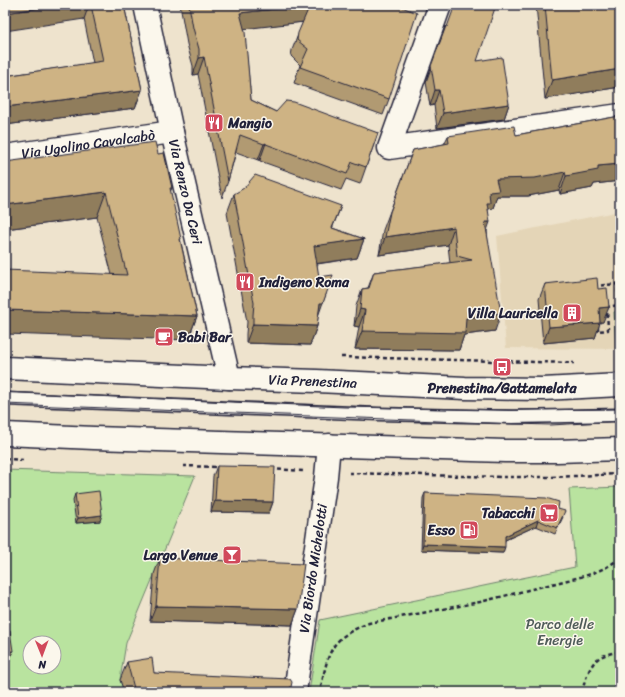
<svg xmlns="http://www.w3.org/2000/svg" width="625" height="697" font-family="Sriracha,sans-serif">
<style>
.built{fill:#e4d5b7}
.green{fill:#b9e39f;stroke:#6e826d;fill-rule:evenodd}
.lines{fill:none;stroke-linecap:round;stroke-linejoin:round}
.service-casing{stroke:#22223b;stroke-width:15}
.minor-casing{stroke:#22223b;stroke-width:25}
.secondary-casing{stroke:#22223b;stroke-width:25}
.path{stroke:#22223b;stroke-width:2.5;stroke-dasharray:4 3;stroke-linecap:butt}
.service{stroke:#fbf7ec;stroke-width:12}
.minor{stroke:#fbf7ec;stroke-width:22}
.secondary{stroke:#fbf7ec;stroke-width:22}
.tram{stroke:#22223b;stroke-width:1}
.wall{fill:#b19a72;stroke:#22223b}
.shaded-wall{fill:#907d5c;stroke:#22223b}
.building{fill:#ceb384;stroke:#22223b}
.labels{text-anchor:middle;dominant-baseline:central;stroke-width:3;stroke-linejoin:round;paint-order:stroke}
.poi-label{font-size:14px;font-weight:bold;fill:#22223b;stroke:#fbf7ec;text-anchor:end}
.street-label{font-size:14px;fill:#22223b;stroke:#fbf7ec}
.park-label{font-size:14px;fill:#4f5c59;stroke:#fbf7ec}
</style>
<rect width="100%" height="100%" fill="#eee3cd"/>
<filter id="ink" filterUnits="userSpaceOnUse"><feTurbulence type="fractalNoise" baseFrequency=".025" numOctaves="2"/><feDisplacementMap in="SourceGraphic" scale="8" xChannelSelector="R" yChannelSelector="G"/><feConvolveMatrix kernelMatrix="1 2 1 2 8 2 1 2 1" color-interpolation-filters="sRGB"/></filter>
<g filter="url(#ink)">
<path class="built" d="M620 211V349L506 348 497 236Z"/>
<path class="green" d="M620 311V349H616L614 312Z
M5 470 195 476 126 643 120 680 124 692H5ZM30 643H54V667H30Z
M620 487V692H309L320 620 575 567 569 489Z"/>
<g class="lines">
<defs>
<path id="service" d="M5 399 378 414 512 417 620 415"/>
<g id="minor">
<path id="s1" d="M145 5 172 132 229 378"/>
<path d="M440 5 389 148 620 115"/>
<path id="s2" d="M5 156 172 132"/>
<path id="s3" d="M295 692 326 477 329 445"/>
</g>
<g id="secondary">
<path id="s4" d="M5 368 229 378 317 381 465 388 543 389 620 385"/>
<path d="M5 434 94 438 505 451H557L620 449"/>
</g>
</defs>
<use href="#service" class="service-casing"/>
<use href="#minor" class="minor-casing"/>
<use href="#secondary" class="secondary-casing"/>
<path class="path" d="M594 286 617 284 619 305H620
M607 306V307L619 305
M598 326V331L608 330 607 309
M341 357 574 363
M5 459 24 460
M183 466 218 467
M271 469 304 471
M349 473 502 477H552L620 474
M321 687C329 649 331 638 369 623L480 602 584 576C597 572 609 567 620 558
M582 692C584 683 590 663 599 658 605 654 613 653 620 651"/>
<use href="#service" class="service"/>
<use href="#minor" class="minor"/>
<use href="#secondary" class="secondary"/>
<path class="tram" d="M5 392 344 407 512 410 620 409
M5 404 514 424 551 425 620 421"/>
</g>
<path class="wall" d="M5 5H124L142 90 135 108 5 125V76L93 63 84 19Z
M180 5H404L403 7 389 99 383 115 294 83 300 65 291 56 292 50 303 22 244 28 251 100 276 112 378 133 360 184 346 179 341 190 260 161V160H258L236 152 228 181 222 198 198 74 193 75V66L187 44Z
M536 5H620V87L545 99Z
M446 26 477 61 509 104 504 119 437 128 434 105 430 106 426 82Z
M620 116V181L594 184 592 188 560 194 559 190 528 196H497L493 208 488 209 487 231 495 331 464 335 459 350 355 349 359 327 354 326 356 306 362 289 368 288 374 272 450 263 448 245 379 255 383 230 413 150 444 144 448 136 516 135Z
M158 154 172 188 170 192 197 316 188 340 112 275 97 217 5 229V162Z
M234 194 364 239 357 258 317 264 318 316 317 326 310 345 246 343V334L247 322 227 213Z
M545 284 598 289 603 322H600L595 338 543 343 539 299Z
M217 466 273 502 269 513 211 512 213 476Z
M425 493 558 509 563 517 555 534 536 526 505 540 503 553 421 550 423 498Z
M75 494 100 521 76 523 73 500Z
M160 558 298 609 292 625 150 621 154 574Z
M127 662 154 673 290 692H124L120 680Z"/>
<path class="shaded-wall" d="M60 5H89L84 19 5 31V13Z
M310 5 304 22 234 30 240 13Z
M204 57 198 74 193 75 199 58Z
M620 69V87L545 99 552 80Z
M142 90 135 108 5 125V107Z
M435 90H439L434 105 430 106Z
M509 104 504 119 437 128 443 113Z
M266 143 260 160H258L264 144Z
M620 164V181L594 184 592 188 560 194 566 176 598 166Z
M565 172 559 190 528 196H497L493 208 488 209 484 220 489 192 496 179Z
M106 192 97 217 5 229V205Z
M341 206 326 244 364 239 357 258 307 265 314 246 332 228Z
M485 222H490L484 239Z
M454 227 448 245 379 255 385 237Z
M326 294 316 322 320 303Z
M609 307 603 322 593 323 599 308Z
M360 309 365 310 359 327 354 326Z
M5 310 197 316 188 340 5 334Z
M501 313 495 331 464 335 459 350 355 349 362 331 466 318Z
M600 323 595 338 543 343 549 327Z
M253 324 317 326 310 345 246 343Z
M215 501 273 502 269 513 211 512Z
M102 515 100 521 76 523 78 518Z
M538 520 536 526 503 541 505 536Z
M423 544 505 547 503 553 421 550Z
M156 606 298 609 292 625 150 621Z
M13 651 6 670H5V652Z"/>
<path class="building" d="M5 5H60L5 13Z
M91 5H124L142 90 5 107V76L103 61Z
M189 5H403L402 7 417 13 389 99 300 67 308 49 297 40 298 33 310 5 240 13 245 32 251 100 276 112 286 101 294 102 378 133 366 167 352 162 347 174 266 144V143L264 144 240 135 228 181 204 57 199 58V49L193 28Z
M455 5H496L477 61 502 57 509 104 443 113 439 90H435L431 66 446 26 447 27Z
M545 5H620V69L552 80Z
M620 116V164L598 166V170L566 176 565 172 535 178 496 179 499 191 489 192 490 203H487L490 222H485L501 313 466 318 465 333 362 331 365 310 360 309 362 289 369 288 374 272 472 260 457 256 454 227 385 237 390 212 413 150 449 143 448 136 514 126 516 135Z
M155 142 158 154 164 153 172 188H170L181 239H180L197 316 5 310V270L127 275 106 192 5 205V162Z
M255 175 341 206 332 228 364 239 314 246 319 277 333 275 323 303H320L317 326 253 324V315L254 303 234 194 244 188Z
M597 278 598 289 607 288 609 307 599 308 600 323 549 327 545 284Z
M217 466 275 467 273 502 215 501Z
M99 491 102 515 78 518 75 494Z
M425 493 546 498 559 502 558 509 565 511 557 528 538 520 505 536V547L423 544Z
M160 558 304 564 298 609 156 606Z
M10 631 13 651 5 652V632Z
M152 658 154 673 290 679 292 682 290 692H135L127 662Z"/>
</g>
<defs>
<symbol id="restaurant-square" viewBox="-11 -11 22 22"><rect x="-9" y="-9" width="18" height="18" rx="4" fill="#d1495b" stroke="#fbf7ec"/><path d="M-5-6h1v4h1v-4h1v4h1v-4h1v5L-1.5 .5V6h-2V.5L-5-1ZM5-6V6H3V1.5H1.5Q1.5-4 5-6Z" fill="#fff"/></symbol>
<symbol id="building-square" viewBox="-11 -11 22 22"><rect x="-9" y="-9" width="18" height="18" rx="4" fill="#d1495b" stroke="#fbf7ec"/><path d="M-4-6H4V6H1V3H-1V6H-4ZM-2.5-4.3h1.7v1.8h-1.7ZM.8-4.3h1.7v1.8H.8ZM-2.5-1h1.7V.8h-1.7ZM.8-1h1.7V.8H.8Z" fill="#fff"/></symbol>
<symbol id="cafe-square" viewBox="-11 -11 22 22"><rect x="-9" y="-9" width="18" height="18" rx="4" fill="#d1495b" stroke="#fbf7ec"/><path d="M-5.5-4.5H6V0H3Q3 3.5 0 3.5H-2.5Q-5.5 3.5-5.5 0ZM3-3.2v2h1.7v-2ZM-6 4.5H4V6H-6Z" fill="#fff"/></symbol>
<symbol id="bus-square" viewBox="-11 -11 22 22"><rect x="-9" y="-9" width="18" height="18" rx="4" fill="#d1495b" stroke="#fbf7ec"/><path d="M-5-6H5V4H4V6H2V4H-2V6H-4V4H-5ZM-3.5-4V0h7V-4ZM-3.5 1.2v1.5H-2V1.2ZM2 1.2v1.5H3.5V1.2Z" fill="#fff"/></symbol>
<symbol id="supermarket-square" viewBox="-11 -11 22 22"><rect x="-9" y="-9" width="18" height="18" rx="4" fill="#d1495b" stroke="#fbf7ec"/><path d="M-6-5.5h2.5l.6 2H6L4.5 2H-2.5L-4.4-4H-6ZM-1.5 3.2a1.3 1.3 0 1 0 .1 0ZM3 3.2a1.3 1.3 0 1 0 .1 0Z" fill="#fff"/></symbol>
<symbol id="fuel-square" viewBox="-11 -11 22 22"><rect x="-9" y="-9" width="18" height="18" rx="4" fill="#d1495b" stroke="#fbf7ec"/><path d="M-5.5-6h7V0h2V4h1.3V-2.5L3-4.5l.8-.8L6-3V5H2.5V1h-1V6h-7ZM-4.2-4.7v3.2H.2V-4.7Z" fill="#fff"/></symbol>
<symbol id="bar-square" viewBox="-11 -11 22 22"><rect x="-9" y="-9" width="18" height="18" rx="4" fill="#d1495b" stroke="#fbf7ec"/><path d="M-6-5H6L.8 .8V4.5H3.5V6h-7V4.5H-.8V.8Z" fill="#fff"/></symbol>
</defs>
<g fill-rule="evenodd">
<use href="#restaurant-square" x="203" y="112" width="22" height="22"/>
<use href="#restaurant-square" x="234" y="271" width="22" height="22"/>
<use href="#building-square" x="561" y="302" width="22" height="22"/>
<use href="#cafe-square" x="153" y="326" width="22" height="22"/>
<use href="#bus-square" x="491" y="356" width="22" height="22"/>
<use href="#supermarket-square" x="538" y="502" width="22" height="22"/>
<use href="#fuel-square" x="458" y="519" width="22" height="22"/>
<use href="#bar-square" x="221" y="544" width="22" height="22"/>
</g>
<g class="labels">
<g class="poi-label">
<text x="228" y="123" text-anchor="start">Mangio</text>
<text x="259" y="282" text-anchor="start">Indigeno Roma</text>
<text x="558" y="313">Villa Lauricella</text>
<text x="178" y="337" text-anchor="start">Babi Bar</text>
<text x="502" y="388" text-anchor="middle">Prenestina/Gattamelata</text>
<text x="535" y="513">Tabacchi</text>
<text x="455" y="530">Esso</text>
<text x="218" y="555">Largo Venue</text>
</g>
<g class="street-label">
<text stroke="none"><textPath href="#s2" startOffset="84">Via Ugolino Cavalcabò</textPath></text>
<text stroke="none"><textPath href="#s1" startOffset="191">Via Renzo Da Ceri</textPath></text>
<text stroke="none"><textPath href="#s4" startOffset="308">Via Prenestina</textPath></text>
<text stroke="none"><textPath href="#s3" startOffset="125">Via Biordo Michelotti</textPath></text>
</g>
<g class="park-label">
<text x="560" y="624">Parco delle<tspan x="560" dy="16">Energie</tspan></text>
</g>
</g>
<rect width="625" height="697" fill="none" stroke="#fbf7ec" stroke-width="20"/>
<rect x="10" y="10" width="605" height="677" fill="none" stroke="#22223b" stroke-width="1.5" filter="url(#ink)"/>
<g transform="translate(42 655) rotate(179)"><circle r="19" fill="#fbf7ec" stroke="#a4a2a5"/>
<path d="M0-3L7 15L0 10L-7 15Z" fill="#d1495b"/>
<text y="-6" font-size="11" font-weight="bold" text-anchor="middle" fill="#22223b">N</text>
</g>
</svg>
